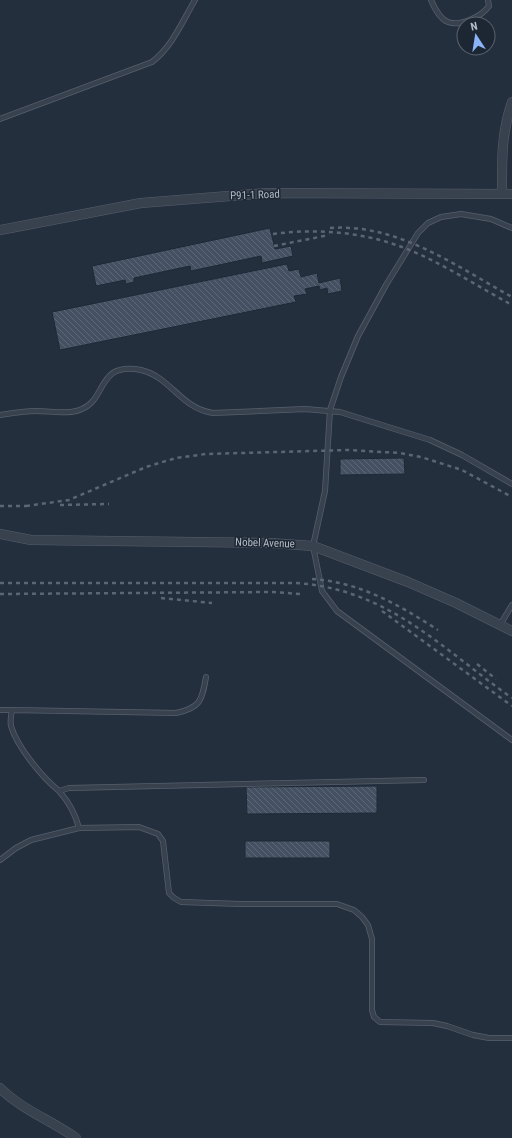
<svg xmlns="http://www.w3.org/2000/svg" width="512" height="1138" font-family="'Roboto Condensed',sans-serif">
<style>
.building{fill:url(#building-back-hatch);stroke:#1f2835}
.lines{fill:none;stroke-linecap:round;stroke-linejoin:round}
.service-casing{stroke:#565f6c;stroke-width:6}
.minor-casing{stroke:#565f6c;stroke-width:10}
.service{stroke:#38414e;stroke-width:4.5}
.minor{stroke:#38414e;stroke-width:9}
.rail{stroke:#5a6575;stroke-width:2.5;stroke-dasharray:4 4;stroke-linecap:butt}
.labels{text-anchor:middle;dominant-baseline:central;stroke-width:3;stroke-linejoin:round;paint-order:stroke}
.street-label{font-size:11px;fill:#b4bcc9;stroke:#1d2633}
</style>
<defs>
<pattern id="building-back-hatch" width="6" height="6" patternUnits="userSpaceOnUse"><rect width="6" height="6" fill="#455162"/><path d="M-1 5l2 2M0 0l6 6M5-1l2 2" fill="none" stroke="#5d6877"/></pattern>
</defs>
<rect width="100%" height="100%" fill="#242f3e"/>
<path class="building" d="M270 228 275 249 291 246 293 256 262 263 261 256 191 271 190 266 134 278V282L126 284 125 280 96 286 92 266Z
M287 264 289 271 299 269 301 277 317 273 319 283 340 278 342 291 328 294 327 288 320 290 319 286 305 289 307 294 294 296 296 302 60 350 52 312Z
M404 458 405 474 340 475V459Z
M377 786V813L247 814 246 787Z
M245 841H330V858H245Z"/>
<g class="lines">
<defs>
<path id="service" d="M431 0C434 7 440 19 448 22 461 27 482 16 489 6L488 0
M0 119 152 62C172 47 182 22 195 0
M512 228 491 219 461 214 441 217 428 223 418 233 386 285 358 336 341 377 330 410 325 491 313 546 322 591 337 611 512 740
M0 415C12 413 24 411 37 411 51 411 69 415 82 409 107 399 97 361 141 370 171 377 180 408 213 413L305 409 340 412 430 440 462 455 512 484
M500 625 512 605
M0 710H12C11 715 10 721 11 726 17 747 42 777 59 791L69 788 424 780
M12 710 176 713C200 708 202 701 206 677
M59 791C69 802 75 813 79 828
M0 860 16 848 31 840 79 828 139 827 158 834 163 841 169 893 174 898 181 902 241 904H337L354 910 362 917 368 925 372 939V1010L374 1017 380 1022 433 1023 447 1026 473 1035 489 1038H512"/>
<path id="minor" d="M502 194C502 161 501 134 512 102
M0 230 141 203 267 193 512 194
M0 534 31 540 270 543 313 546 408 582 456 603 512 631
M0 1088C22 1110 51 1120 76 1138"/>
</defs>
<use href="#service" class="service-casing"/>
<use href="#minor" class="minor-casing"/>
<use href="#service" class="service"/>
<use href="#minor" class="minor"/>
<path class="rail" d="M330 228C397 223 456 266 512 297
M273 234C317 228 365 232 407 249 442 263 479 287 512 305
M274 246 329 235
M60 505 109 504
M0 506H30
M26 506 69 500 146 467 176 458 206 454 348 450 400 453 421 457 462 470 512 497
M312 579C360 582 399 605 438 630
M0 583H296C388 589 441 648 512 698
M0 594 273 592 300 594
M161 598 212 603
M382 611 512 706
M477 664 496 679"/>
</g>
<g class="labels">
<g class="street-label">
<text transform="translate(255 195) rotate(-2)">P91-1 Road</text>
<text transform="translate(265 543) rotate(2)">Nobel Avenue</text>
</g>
</g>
<g transform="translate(476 36) rotate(348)"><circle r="19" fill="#1d2633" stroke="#59626f"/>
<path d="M0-3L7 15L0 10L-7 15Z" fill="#8ab4f8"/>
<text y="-6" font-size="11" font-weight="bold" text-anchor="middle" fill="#b4bcc9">N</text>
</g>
</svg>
